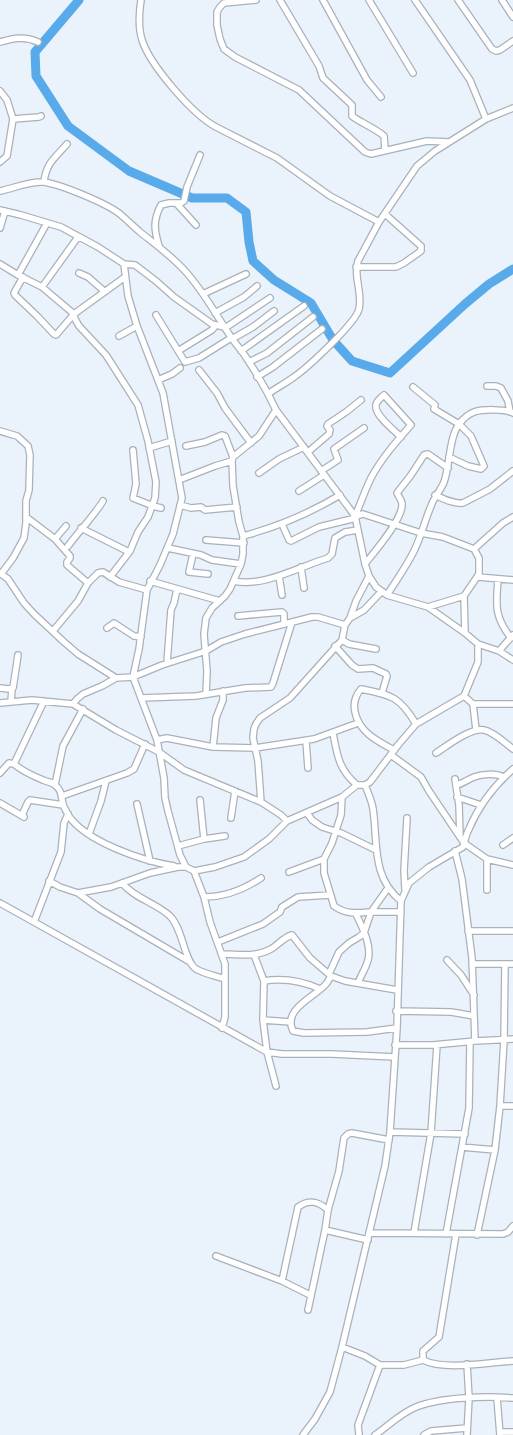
<svg xmlns="http://www.w3.org/2000/svg" width="513" height="1435" font-family="'Archivo Narrow',sans-serif">
<style>
.lines{fill:none;stroke-linecap:round;stroke-linejoin:round}
.river{stroke:#59aaeb;stroke-width:9}
.street-casing{stroke:#a9b1b9;stroke-width:8}
.street{stroke:#fff;stroke-width:5.5}
</style>
<rect width="100%" height="100%" fill="#eaf3fb"/>
<g class="lines">
<path class="river" d="M79 0 35 52 36 76 68 126 129 171 192 198H227L246 212 249 242 253 261 274 280 311 303 333 340 352 361 390 373 465 304 489 284 513 269"/>
<defs>
<path id="street" d="M141 0C139 13 138 27 142 40 150 65 192 114 216 127L277 158 330 196 379 222
M256 0 224 3 220 7 217 12V25L220 39 224 49 235 57 299 90 349 137 365 152 371 154 427 141 449 142
M280 0 319 66 323 78 352 105V116C361 123 375 128 384 136L385 150
M323 0 367 80 381 97
M369 0 413 73
M415 0 470 80 486 119
M458 0 492 49 496 51 500 50 513 41
M502 0 513 17
M0 42C14 38 25 36 38 42
M0 91 7 100 13 119 7 156 0 162
M13 119 39 117 41 116
M44 182C46 163 55 158 67 144
M0 191C15 188 29 181 44 182 62 185 106 203 120 214 127 220 133 226 140 232 156 245 173 257 186 272 204 292 216 315 231 337 237 346 244 353 249 362 259 377 268 393 276 410L355 516 365 564 369 576 376 587 387 595 428 607 465 633 478 644 499 651 513 660
M177 204 196 225
M0 210 21 215 61 227 98 247 124 264 135 265 156 281 174 297 212 324 224 327
M0 228 5 211
M159 246C154 230 153 220 161 205L169 203H181L184 201 187 187 200 155
M0 264 18 275 42 287 74 314 75 319 79 326 106 355 138 405 148 441 156 482 155 498 148 517 138 532 130 551 110 577
M124 264 128 296 137 326 163 393 182 498 173 534 160 565 147 590 139 649 133 677 157 740 164 778 165 798 168 811 180 855 186 867
M356 267H396L404 263 421 251V246L385 214
M79 273 88 277 104 291
M18 275 47 223
M23 277 14 293 15 295 37 316 54 334 56 335 74 314 125 277
M42 287 78 237
M203 294 246 274
M215 313 244 297 257 286
M156 315 185 362 199 358 231 338
M225 328 270 298
M119 336 137 326
M232 339 253 327 274 311
M178 351 212 330 216 325
M241 351 304 306
M249 362 267 353 313 317
M199 370 217 393 225 408 251 443
M257 377 273 367 322 329
M158 380 172 374 180 368
M487 386H496L501 388 508 401 510 412
M413 387 435 405 434 409 459 424 471 436 484 466 481 469 468 466 449 457
M268 394C276 388 286 383 294 377 307 368 356 323 359 309 363 293 353 277 358 261L379 222 417 166 435 151 486 119 513 108
M0 431 17 436 28 446 30 455 29 490 26 501V523L24 538 13 558 1 574
M401 437C394 430 374 415 376 405 377 400 381 398 384 395L411 425 410 426C396 442 381 459 371 478 365 490 361 503 355 516L363 514 421 533 443 537 474 549 479 558V574L464 596 428 607
M186 446 205 442 222 435 225 436 233 457
M149 448 172 441
M133 450 136 484 133 498 153 506 161 508
M308 452 329 434 330 430 327 426 328 424 346 412 361 400
M321 471 338 460 334 449 364 428
M259 473 279 459 304 447
M179 480 215 466 232 461
M299 491 324 475
M435 495C444 499 453 504 463 503L490 489 513 471
M180 505 191 508 201 507 205 510 237 507
M26 517 55 539 70 556V558L67 562V565L88 583
M282 524 289 540 291 541 319 527 356 518
M81 528 129 552
M243 536C277 527 310 513 340 495
M55 539 66 526
M206 540 244 543
M68 546C80 530 93 517 103 501
M168 548 201 555 212 560 241 564
M474 549 503 523 513 517
M193 554 189 572 208 574
M365 564C375 551 403 519 402 504 402 500 398 496 397 493L411 475 424 455 428 454 448 468
M301 567 304 588
M0 573 8 579 24 603 34 614 64 642 78 654 116 678
M279 576 282 595
M478 577 513 580
M498 579C496 605 494 616 511 638
M150 581 220 601
M234 581C262 588 301 566 328 558L332 554 335 538 345 532 358 530
M387 595C396 581 406 567 414 551 421 537 425 520 431 506 434 497 441 490 444 482 450 466 449 435 460 423 463 419 469 414 474 412 483 409 505 409 513 413
M464 596 465 633
M238 616 282 612 284 614V624
M350 618 356 601 369 576
M107 628 114 623 134 636 141 637
M53 631 78 601 88 583 98 573 103 572 119 582 147 590
M342 640 349 644 376 649
M335 646 352 665 358 669 373 668 386 674 387 676 382 693
M499 651 513 635
M167 663 171 610 174 603 177 589
M0 688 9 689 13 688 18 655
M206 694 207 671 204 634 206 618 212 608 225 596 230 589 241 564 243 554V536L239 522 233 486 232 461 233 457 259 436 276 410
M464 696 473 704 476 730
M141 698 196 696 245 688 271 687 273 683 292 622
M11 701 12 689
M44 701 14 764C22 771 33 776 43 780 47 782 52 782 55 785 62 790 61 797 63 804 63 806 67 812 68 815 86 842 143 861 174 866
M0 703 32 700 73 704 116 730 159 752 184 770 261 802 281 815 287 821
M73 704 77 699 83 694 102 686 116 678 133 677 162 665 206 651 221 642 245 634 312 617H318L345 625
M473 704H513
M333 733C337 755 339 770 357 785
M157 740 167 738 213 747 255 748 314 739 358 723
M306 741 308 768
M213 747 216 718 223 700V691
M394 750C377 741 359 732 355 712 353 703 355 696 361 689 392 695 400 697 416 724
M436 753C447 746 471 727 484 730 494 732 505 743 513 749
M391 755 421 777 429 791 464 843 487 859 513 865
M0 773 9 763 14 764
M455 779 459 805 460 837
M55 785 63 746 83 709
M365 785C368 793 372 801 373 809 378 842 371 877 401 901
M456 785C463 784 468 779 474 777 482 774 496 773 503 777
M62 796 127 773 134 769 145 744
M342 797 341 815 332 843 324 859V873L334 906C347 915 357 913 371 912 381 912 391 912 401 912
M457 797 481 805
M200 800 204 839
M261 802 258 761 253 738 254 729 256 724 260 718 290 698 307 679 342 640 345 625 350 618 364 610 381 592
M0 803 24 817
M137 804 150 861
M307 813 312 820 322 827 341 833 376 850
M22 815 28 802 30 800 63 805
M231 818 235 791
M89 834 101 801 106 781
M503 845 513 838
M178 846 204 839 225 836
M455 851 462 879 472 958 475 1041
M194 871 215 867 244 857 269 839 287 821 342 797 357 785H365L370 782 398 745 416 724 464 696 478 662V644
M289 872 324 859
M49 881 60 887 78 893 111 887 150 873 178 867H186L194 871 204 897 210 922 225 964V1017L222 1028
M122 883C134 898 156 903 170 916 183 929 184 961 196 969 205 974 216 976 225 979
M405 889 404 871 407 818
M487 890V859
M78 893 100 909 190 962
M204 897C225 897 243 890 261 878
M0 903 267 1052 282 1054H332L395 1057
M356 914C362 927 372 945 368 960 366 968 361 975 358 983
M34 922 61 852 64 823 68 814
M468 931H513
M218 942 263 924 280 912 282 907 298 897 330 895
M222 954C240 954 254 958 271 949 278 945 284 937 292 935L310 958 331 976 345 981 397 990
M254 955 264 981 263 1020 267 1052 276 1086
M447 960 461 975 474 995
M472 964H513
M505 964 504 1040 500 1106H513
M329 974 339 952 349 943 359 937 364 933 371 912 388 888
M331 976C329 979 328 982 326 984 315 997 282 1009 293 1031L304 1033 367 1032 397 1028
M264 981C283 978 302 981 320 989
M396 1011 451 1012 474 1016
M263 1020 291 1022
M395 1045H433L475 1041 513 1039
M390 1132 465 1134
M462 1147 495 1150
M325 1230 368 1240
M369 1233 503 1234 508 1232 513 1226
M414 1233 431 1133 437 1045
M446 1234 469 1108 470 1042
M456 1234 439 1337 423 1351V1360C444 1371 490 1362 513 1361
M477 1235 495 1150 500 1106
M216 1256 282 1281 310 1295
M282 1281 298 1207C309 1199 318 1201 328 1210
M308 1310 325 1230 328 1210 339 1171 344 1138 348 1134 352 1133 389 1140
M342 1347 365 1356 380 1365H404L423 1360
M497 1398 500 1435
M500 1432H513
M303 1435 315 1419 330 1392 342 1347 385 1166 390 1132 397 1028 401 901 409 883 429 867 463 847C465 841 466 834 469 829 479 805 494 786 513 769
M359 1435 358 1425 380 1365
M375 1435C388 1426 401 1413 416 1407 441 1397 486 1396 513 1398
M424 1435 431 1431 467 1428
M467 1435 469 1398 467 1364"/>
</defs>
<use href="#street" class="street-casing"/>
<use href="#street" class="street"/>
</g>
</svg>
